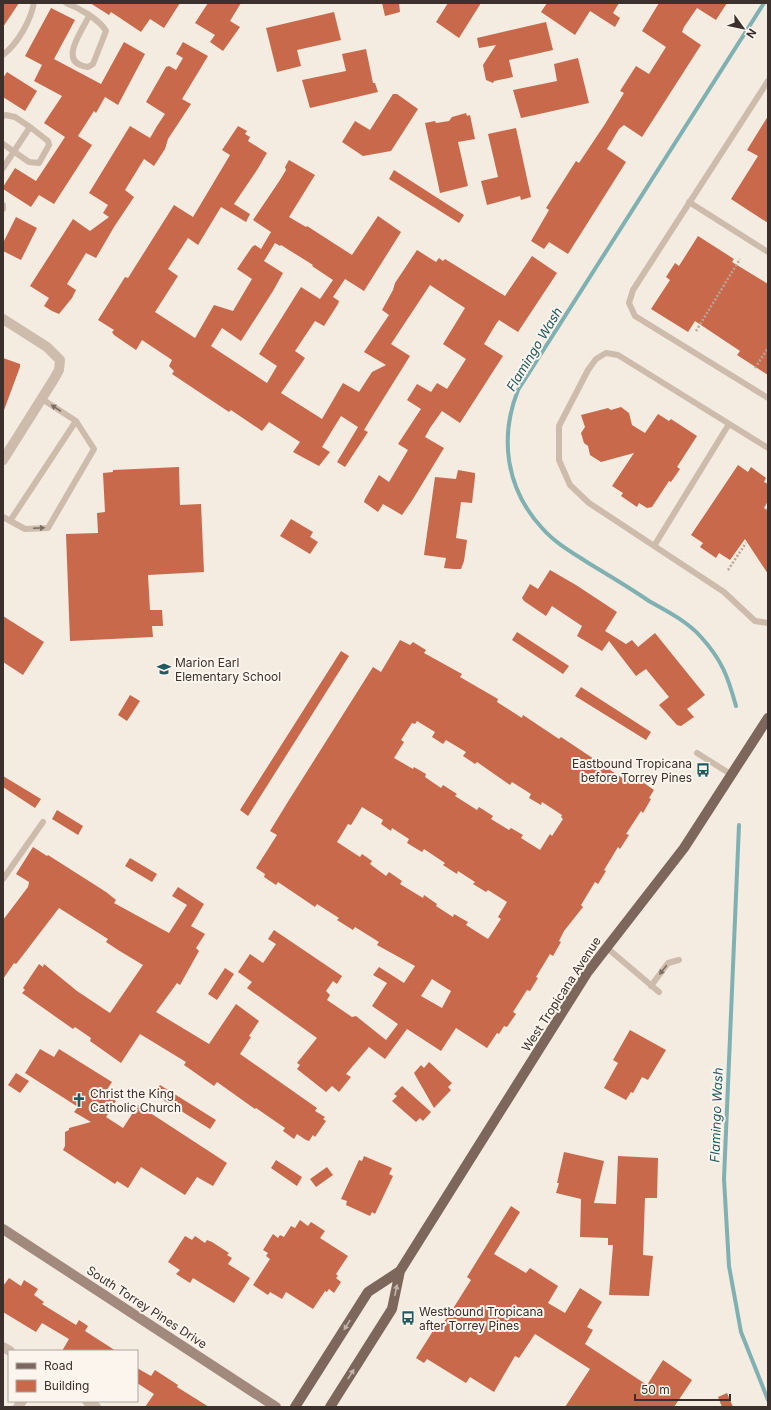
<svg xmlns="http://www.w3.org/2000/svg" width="771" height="1410" font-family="Inter,sans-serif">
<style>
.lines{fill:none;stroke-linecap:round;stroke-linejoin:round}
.stream{stroke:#7fb0b2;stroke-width:4}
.building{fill:#c8694b;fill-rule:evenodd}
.path{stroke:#b9a596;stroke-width:2.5;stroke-dasharray:2 2;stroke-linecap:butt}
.service{stroke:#cdbbac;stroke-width:6}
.minor{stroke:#cdbbac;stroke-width:10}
.secondary{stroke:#a18a7d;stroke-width:10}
.primary{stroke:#7d675c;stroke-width:10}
.oneway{fill:#7d6f65}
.oneway2{fill:#c2b5ac}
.labels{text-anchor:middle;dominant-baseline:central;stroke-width:4;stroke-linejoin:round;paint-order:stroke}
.poi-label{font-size:12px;fill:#3b302b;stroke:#fbf5ee;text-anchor:start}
.street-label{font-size:12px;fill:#3b302b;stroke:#fbf5ee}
.water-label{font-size:13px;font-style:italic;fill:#1f5a5e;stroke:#fbf5ee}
</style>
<rect width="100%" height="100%" fill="#f4ebe1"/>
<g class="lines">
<path class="stream" d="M736 706C728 677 722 660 701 637 688 622 667 611 649 601 630 588 610 576 590 564 573 553 555 543 542 528 506 489 499 438 518 390L764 3
M739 825 724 1179 729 1266 741 1332 768 1400"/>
</g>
<path class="building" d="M3 3H19L3 27Z
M90 3H180L164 28 150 19 141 32 111 12 109 15Z
M208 3H241L230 21 240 27 223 51 210 42 215 35 195 23Z
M382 3H399L400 12 385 16Z
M448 3H481L459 38 436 22Z
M547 3H619L613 13 620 18 615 27 590 11 575 35 541 12Z
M659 3H727L716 20 697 8 684 27 682 32 701 45 642 137 624 125 619 129 607 149 626 162 568 254 549 242 544 249 531 241 549 210 546 208 576 161 579 163 605 124 624 93 620 91 636 66 649 74 666 47 642 31Z
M51 8 75 20 54 59 101 84 124 42 145 54 118 105 105 97 96 113 94 111 78 136 92 145 54 204 39 195 31 207 3 189V187L15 168 36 181 65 137 44 123 62 96 34 81 42 65 25 56Z
M334 12 341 40 297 50 301 66 277 72 266 28Z
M546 22 553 50 509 60 513 77 494 81 493 83 486 80 483 65 496 45 479 48 477 38Z
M183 42 208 56 182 99 191 104 168 139 165 149 154 166 144 159 125 190 134 197 114 227 96 258 86 253 67 284 76 290 72 298 59 314 52 311 44 306 49 298 30 286 73 219 90 231 109 217 103 213 108 205 89 193 130 126 150 138 157 126 165 114 146 102 166 67 169 66 176 70 183 58 176 54Z
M366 49 373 83H375L378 92 310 108 302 80 346 71 342 54Z
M578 58 589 103 521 118 513 90 557 81 554 64Z
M7 72 37 91 25 111 3 97V78Z
M393 94H397L418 109 391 151 363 156 342 142 355 121 370 130Z
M466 113 467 116 470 115 475 139 458 142 468 186 440 193 425 123 435 121 436 123 449 121 452 117Z
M768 116V223L731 199 758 156 747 150Z
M238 126 247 131 245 134 250 137 248 141 267 153 257 170 234 204 250 214 246 222 221 207 198 245 188 238 168 269 178 276 155 312 195 338 214 305 233 311 252 279 237 269 252 247 255 245 261 249 271 232 253 220 280 180 286 170 285 167 289 160 315 175 289 217 306 227 307 226 352 255 378 216 401 232 364 291 345 279 333 297 339 301 338 304 324 326 315 321 295 351 305 358 281 393 322 419 343 383 359 392 372 372 386 365 364 352 389 315 382 310 393 290 395 283 417 250 436 262 439 258 443 261 445 259 505 296 532 256 557 273 518 332 499 320 496 324 484 344 503 356 460 423 442 411 430 428 425 437 444 448 413 499 402 515 383 504 378 512 364 502 365 499 379 475 389 482 408 450 398 444 421 409 407 400 417 384 431 392 437 383 447 389 466 359 443 344 465 308 430 285 391 344 410 356 370 420 364 430 368 432 345 467 337 462 358 427 341 416 322 447 330 452 319 466 293 452 300 442 269 422 262 431 231 410 229 412 172 374 174 371 169 366 172 360 142 340 136 350 114 335 112 332 114 330 98 320 125 277 128 278 174 205 193 217 230 155 222 150ZM275 243 280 246 281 245 313 265 312 266 333 280 320 299 301 287 259 354 277 366 267 383 211 346 222 328 241 341 273 291 283 273 264 261Z
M516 128 531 197 521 200 520 196 487 205 481 181 498 177 488 134Z
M394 170 464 215 459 223 389 179Z
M16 217 37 228 21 260 3 251V243Z
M698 236 734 259 732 262 768 284V375L737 355 740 351 695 321 688 332 651 309 670 280 666 277 675 263 679 266Z
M3 358 20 364V367L4 410Z
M621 407 629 413 632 425 645 433 658 414 669 421 671 419 697 436 677 467 680 469 671 482 669 481 652 507 647 508 639 503 637 507 621 496 623 493 612 486 634 453 601 462 590 455 588 446 584 443 581 433 585 427 581 415 608 408 611 410Z
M738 465 748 472 751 467 766 478 764 482 768 484V501L764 508 768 511V574L745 539 730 560 719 553 716 558 700 547 703 543 691 535Z
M179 467 180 505 201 504 204 572 148 575 150 610H162L163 626H152L153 637 70 641 66 534 98 533 97 513 105 512 103 473 113 472V470Z
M458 470 475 473V477L472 503 461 502 456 538 467 540 464 561 461 569H454L444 568 446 558 424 555 435 477 456 479Z
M291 519 313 532 310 537 318 542 310 554 280 536Z
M550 570 576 585 617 612 605 631 626 644 632 640 638 647 655 633 705 695 687 709 694 717 681 726 677 725 659 705 669 697 646 669 636 676 609 641 602 651 577 636 582 626 552 606 546 616 524 601 522 598 530 584 538 589Z
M3 616 44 642 23 675 3 662Z
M517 632 569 666 563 674 512 640Z
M400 640 410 645 413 642 426 650 424 653 462 674 460 677 498 699 497 702 522 718 523 715 559 739 561 737 597 761 598 759 611 768 610 770 630 783 634 776 654 790 649 798 651 799 643 813 641 811 626 834 629 835 620 849 618 847 604 870 606 871 598 884 595 882 581 905 583 907 564 931 559 941 561 942 553 956 550 954 536 977 538 978 530 991 527 990 513 1012 516 1014 507 1027 504 1026 499 1034 497 1033 487 1048 456 1028 441 1051 407 1029 385 1059 369 1047 346 1074 351 1077 339 1092 332 1086 326 1092 297 1069 300 1065 297 1063 317 1038 247 988 252 982 238 972 250 954 263 963 276 944 268 939 274 930 342 976 337 984 333 981 326 991 330 995 327 1000 352 1017 356 1016 386 1040 398 1024 372 1006 387 983 373 975 379 967 404 983 415 966 377 945 379 942 355 927 353 930 337 920 339 918 317 904 315 907 278 882 276 885 264 877 265 874 256 868 277 835 270 831 289 800 373 667 381 672ZM417 721 435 732 432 737 443 744 446 740 466 752 463 756 475 764 477 762 510 785 512 782 531 794 529 798 541 805 542 802 562 815 561 817 563 819 552 836 550 834 540 850 521 838 523 835 511 828 509 830 491 819 493 816 479 807 477 810 455 796 457 794 443 785 441 788 425 777 426 774 414 767 413 769 394 758 404 742 401 740 412 723 415 724ZM362 807 383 820 381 824 391 831 392 828 409 839 407 843 422 852 424 849 445 863 443 865 457 874 458 871 475 882 473 884 486 892 488 890 507 902 498 917 501 919 488 939 466 925 468 922 454 914 453 917 436 906 437 904 424 895 423 898 400 884 402 881 389 872 386 876 370 864 372 861 362 854 360 857 337 842 348 824 351 825ZM432 979 451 991 442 1008 421 996Z
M341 651 349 656 248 816 240 810Z
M581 687 651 732 646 740 575 696Z
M130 695 140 701 127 721 118 715Z
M3 776 41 799 35 808 3 787Z
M57 810 83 826 78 835 52 819Z
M33 847 47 856 48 855 106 892 116 900 114 903 169 933 187 905 172 896 178 887 204 904 191 926 205 934 196 948 199 951 180 985 177 983 156 1012 209 1044 236 1004 259 1021 249 1036 251 1037 240 1054 317 1108 315 1111 325 1117 323 1119 326 1121 315 1137 313 1135 309 1141 306 1140 297 1134 294 1139 283 1131 285 1128 256 1108 255 1109 217 1082 214 1086 184 1065 186 1062 140 1034 121 1063 90 1041 91 1038 75 1027 73 1029 22 993 25 990 23 988 39 964 43 967 44 964 77 991 110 1013 143 965 118 950 106 942 108 939 59 908 20 959 16 964 14 963 3 979V920L28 887 29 882 16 874Z
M130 858 157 874 152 882 125 866Z
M225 968 234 974 217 1000 208 994Z
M630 1030 666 1050 648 1080 642 1077 633 1093 631 1092 626 1100 604 1088 618 1063 613 1060Z
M40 1049 54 1057 59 1049 112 1082 104 1094 116 1101 106 1117 123 1128 138 1105 227 1163 213 1186 197 1177 185 1195 141 1167 128 1188 117 1181 115 1184 63 1150 65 1146V1132L69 1130V1128L91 1122 74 1112 78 1107 25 1073Z
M429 1062 452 1083 448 1087 451 1090 434 1108 414 1073 421 1065 424 1068Z
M16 1073 29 1081 20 1093 8 1085Z
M160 1085 216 1120 210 1129 154 1094Z
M402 1086 431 1112 423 1121 420 1118 416 1122 392 1101 397 1096 394 1094Z
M564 1152 604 1161 594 1203 616 1204 618 1156 658 1158 657 1198H645L643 1255 653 1256 649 1296 609 1295 613 1245H608V1238L580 1237 581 1199 556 1193 559 1183H557Z
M364 1156 392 1168 389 1174 393 1176 375 1214 372 1212 370 1216 346 1205 347 1201 341 1199 359 1160 362 1161Z
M276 1160 302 1177 297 1186 271 1168Z
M327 1167 333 1175 316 1187 310 1179Z
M511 1206 520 1212 494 1254 526 1273 530 1268 558 1286 548 1303 565 1313 580 1288 602 1302 587 1327 593 1330 585 1344 647 1385 663 1360 692 1380 674 1407H565L590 1369 535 1334 519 1358 515 1356 494 1392 470 1377 466 1383 427 1359 424 1363 416 1358 438 1323 442 1325 454 1307 471 1280 467 1277Z
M300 1220 308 1226 311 1222 325 1231 320 1238 348 1256 336 1274 338 1276 336 1278 341 1282 334 1293 329 1289 327 1292 325 1291 313 1309 286 1292 282 1299 270 1292 268 1295 253 1285 270 1259 266 1256 268 1253 263 1250 273 1234 278 1238 280 1235 284 1237 291 1226 295 1228Z
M185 1236 192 1240 195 1236 205 1243 207 1240 212 1242 229 1253 227 1255 232 1258 228 1264 250 1278 234 1303 193 1278 190 1283 176 1274 180 1270 168 1262Z
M9 1278 21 1286 24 1280 38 1289 34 1295 44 1302 42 1304 76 1325 79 1320 88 1326 85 1331 116 1351H62L69 1339 42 1323 36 1332 3 1312V1286Z
M137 1368 151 1376 155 1370 178 1385 177 1387 209 1407H145L154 1394 137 1383Z
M727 1393 733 1407H722L718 1397Z"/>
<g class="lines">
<path class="path" d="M696 331 740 259
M755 368 768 348
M767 510 768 508
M728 570 746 543"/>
<path class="service" d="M66 3C79 8 99 19 106 31L93 64 88 67C57 63 81 33 89 16
M3 55C18 43 30 22 34 3
M768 81 633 290 629 303 635 316 768 398
M3 116 6 115 15 117 30 127 3 168
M3 144 29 162 39 163 49 145 48 141 30 127
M689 202 768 252
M3 205V209
M768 448 618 355 606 353 596 359 588 370 559 426V460L570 485 589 503 724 592 755 621 768 623
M3 517 25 529 48 528 94 449 76 421 42 399
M10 521 76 421
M654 546 729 424
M697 753 732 775
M3 879 43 822
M606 947 659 992
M651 986 668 963 679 960"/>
<path class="minor" d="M3 319 47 347 60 360 59 370 54 379 3 460
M3 1347 10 1351
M87 1401 96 1407
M18 1407 22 1401"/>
<path class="secondary" d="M3 1229 276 1407"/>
<path class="primary" d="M295 1407 368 1292 400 1271
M330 1407 392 1309 400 1271 587 973 684 848 768 718"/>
</g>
<defs><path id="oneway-solid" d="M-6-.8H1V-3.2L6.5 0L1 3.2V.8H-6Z"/></defs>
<g class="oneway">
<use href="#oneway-solid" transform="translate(56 408) rotate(-147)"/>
<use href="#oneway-solid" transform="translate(39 528) rotate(-3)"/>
<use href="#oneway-solid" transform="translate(663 970) rotate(128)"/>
</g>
<g class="oneway2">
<use href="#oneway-solid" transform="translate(396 1290) rotate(-78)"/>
<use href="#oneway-solid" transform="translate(347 1325) rotate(122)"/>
<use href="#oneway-solid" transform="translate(351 1374) rotate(-58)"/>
</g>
<defs>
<symbol id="school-bare" viewBox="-9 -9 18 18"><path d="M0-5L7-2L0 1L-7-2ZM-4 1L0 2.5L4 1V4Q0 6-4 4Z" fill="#1f5a5e" stroke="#fbf5ee" stroke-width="2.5" paint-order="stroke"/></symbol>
<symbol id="bus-bare" viewBox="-9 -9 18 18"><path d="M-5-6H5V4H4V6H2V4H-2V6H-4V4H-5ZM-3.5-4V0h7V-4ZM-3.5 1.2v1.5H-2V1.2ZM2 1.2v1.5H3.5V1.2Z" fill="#1f5a5e" stroke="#fbf5ee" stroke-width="2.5" paint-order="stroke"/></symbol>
<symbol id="church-bare" viewBox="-9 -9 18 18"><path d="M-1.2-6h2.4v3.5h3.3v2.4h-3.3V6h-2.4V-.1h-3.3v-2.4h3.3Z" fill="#1f5a5e" stroke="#fbf5ee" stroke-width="2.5" paint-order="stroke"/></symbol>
</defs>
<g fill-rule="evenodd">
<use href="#school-bare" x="154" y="659" width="20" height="20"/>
<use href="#bus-bare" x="693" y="760" width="20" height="20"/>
<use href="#church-bare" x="69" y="1090" width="20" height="20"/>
<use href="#bus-bare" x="398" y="1308" width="20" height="20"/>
</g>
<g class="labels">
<g class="poi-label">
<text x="175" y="662">Marion Earl<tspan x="175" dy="14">Elementary School</tspan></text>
<text x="692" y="763" text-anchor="end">Eastbound Tropicana<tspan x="692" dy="14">before Torrey Pines</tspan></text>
<text x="90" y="1093">Christ the King<tspan x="90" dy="14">Catholic Church</tspan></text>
<text x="419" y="1311">Westbound Tropicana<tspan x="419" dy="14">after Torrey Pines</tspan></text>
</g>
<g class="street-label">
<text transform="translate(561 994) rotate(-57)">West Tropicana Avenue</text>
<text transform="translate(147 1307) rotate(33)">South Torrey Pines Drive</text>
</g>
<g class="water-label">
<text transform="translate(534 349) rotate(-59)">Flamingo Wash</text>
<text transform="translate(716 1115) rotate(-88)">Flamingo Wash</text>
</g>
</g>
<rect width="771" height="1410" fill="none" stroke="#3b302b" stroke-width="8"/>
<rect x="8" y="1350" width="130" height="52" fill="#fbf5ee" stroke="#aea6a0"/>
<rect x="16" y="1363" width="20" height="6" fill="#7d675c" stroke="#aea6a0"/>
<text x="44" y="1370" font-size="12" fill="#3b302b">Road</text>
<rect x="16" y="1380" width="20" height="12" fill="#c8694b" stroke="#aea6a0"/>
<text x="44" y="1390" font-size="12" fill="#3b302b">Building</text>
<g transform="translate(743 28) rotate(123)" stroke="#fbf5ee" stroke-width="3" paint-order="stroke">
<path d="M0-3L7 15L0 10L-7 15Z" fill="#3b302b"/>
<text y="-6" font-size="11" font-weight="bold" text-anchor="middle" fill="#3b302b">N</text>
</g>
<path d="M635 1394v6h95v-6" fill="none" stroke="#3b302b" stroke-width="2"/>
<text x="641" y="1394" font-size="12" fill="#3b302b" stroke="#fbf5ee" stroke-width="3" paint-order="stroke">50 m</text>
</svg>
